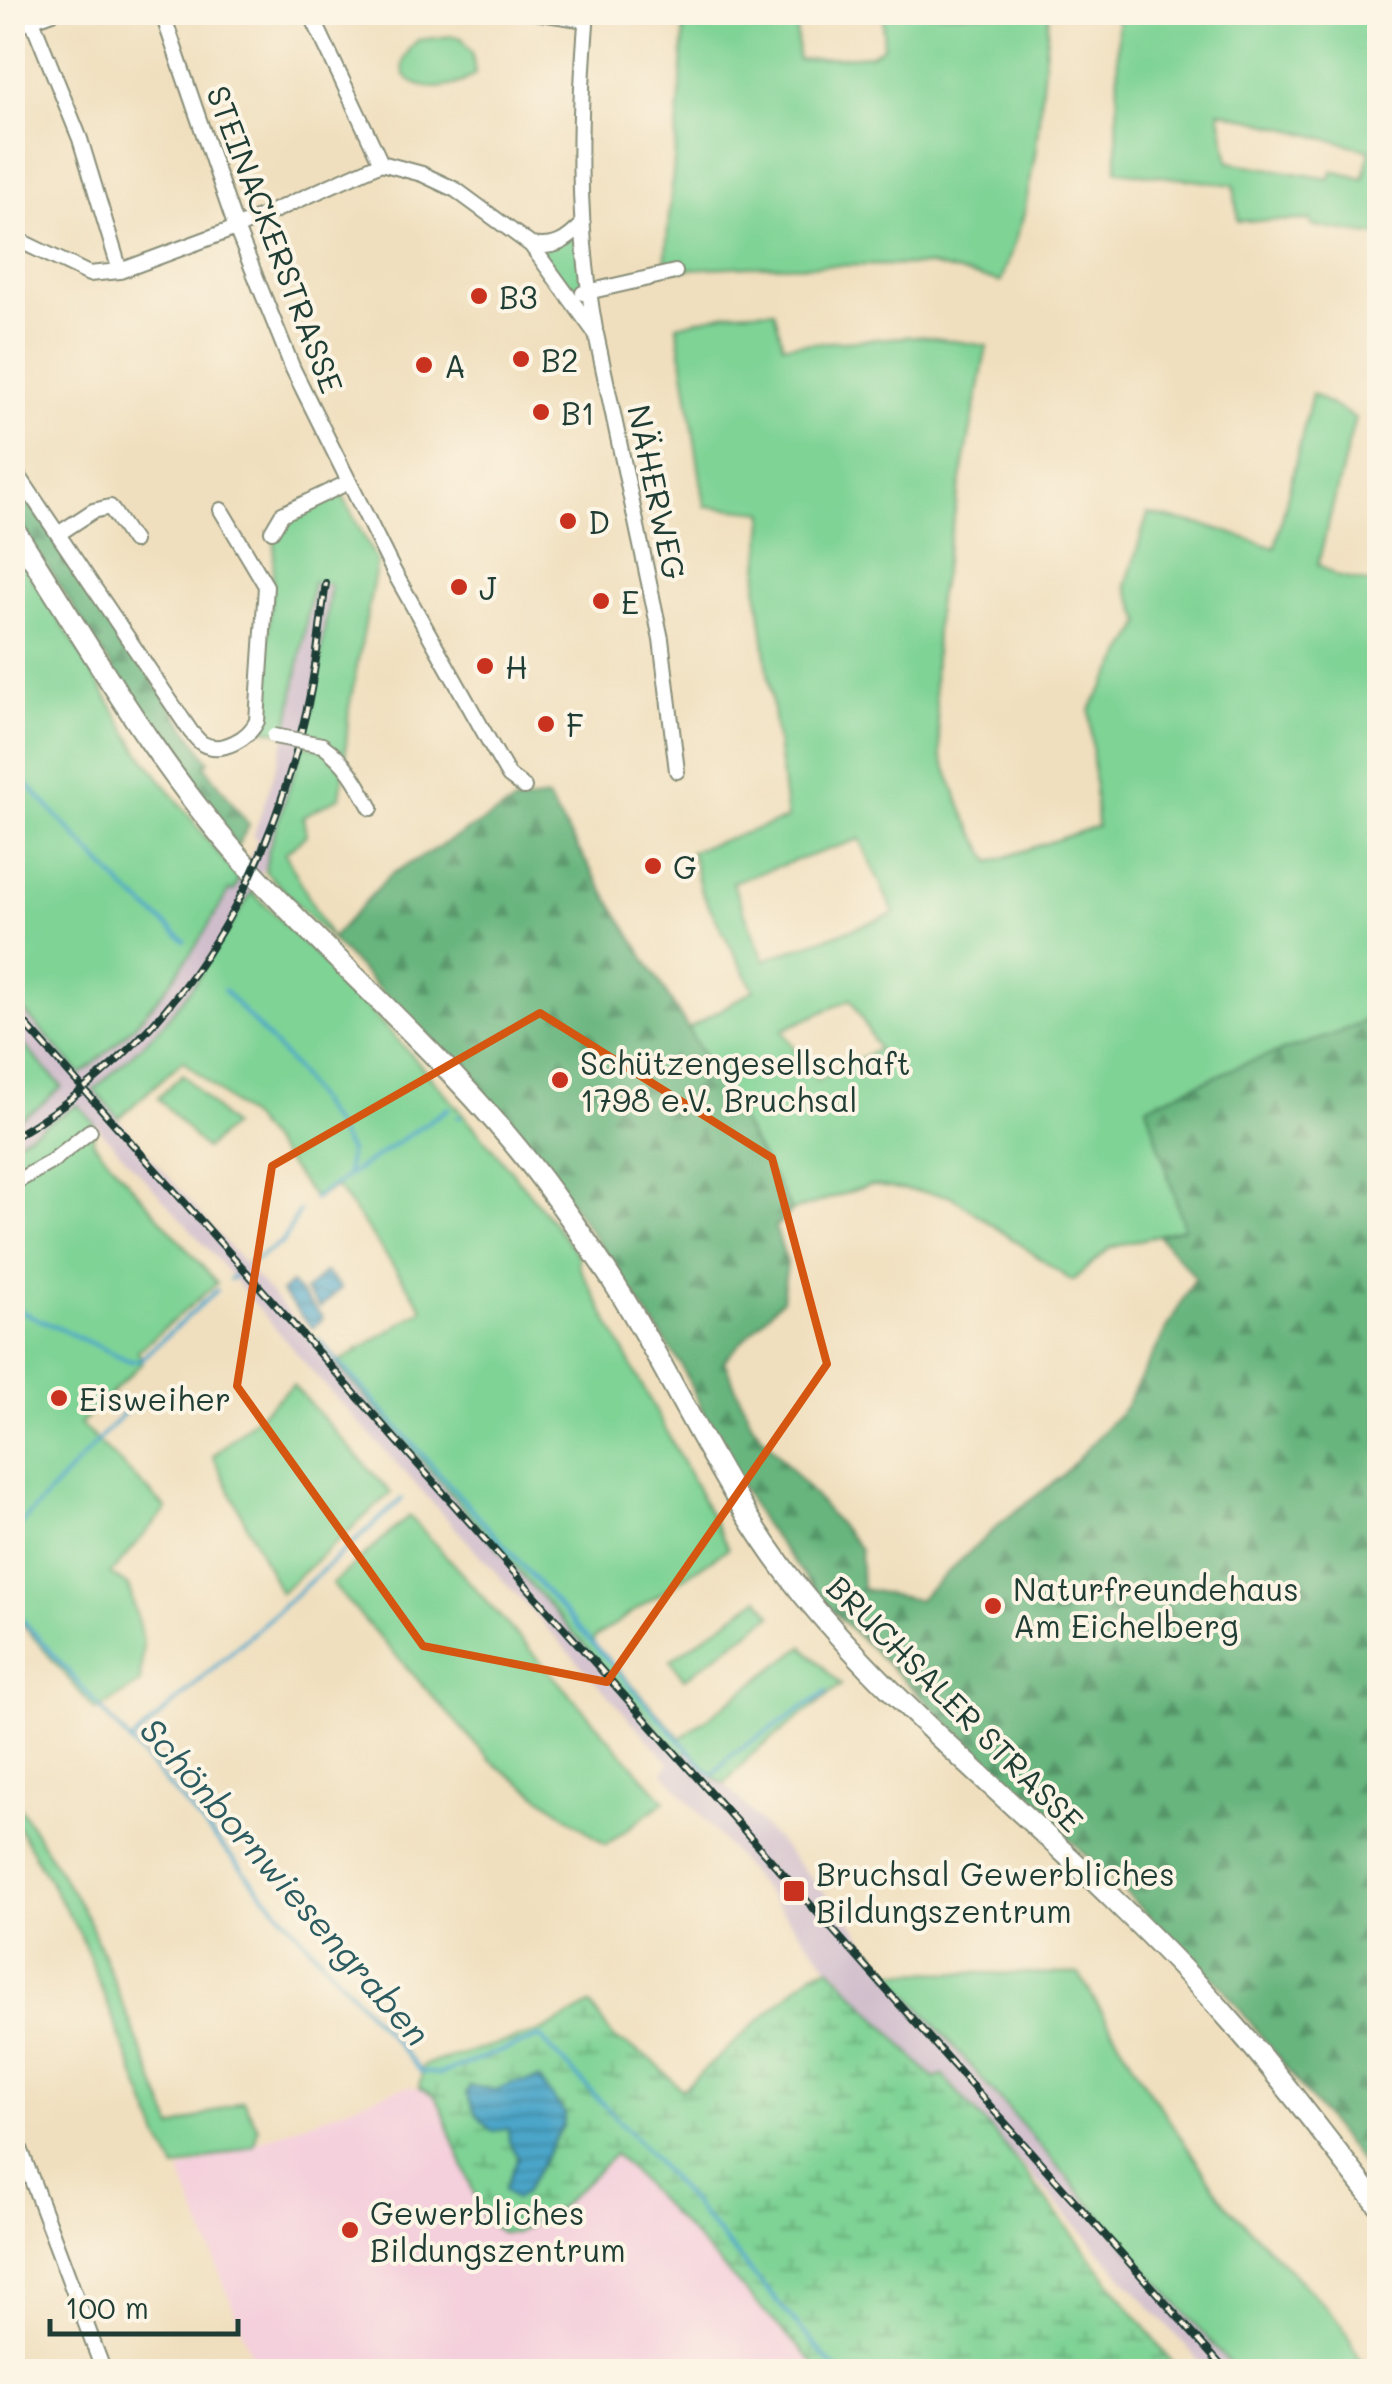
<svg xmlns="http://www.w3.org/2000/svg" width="1392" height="2384" font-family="Mali,sans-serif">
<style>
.built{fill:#f4cfdc}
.industrial{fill:#d0bdcc}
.green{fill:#7fd395;stroke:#4f8864;stroke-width:2.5;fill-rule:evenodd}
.forest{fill:url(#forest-firs);stroke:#437959;stroke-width:2.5}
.wetland{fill:url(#wetland-marsh);stroke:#4f8864;stroke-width:2.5;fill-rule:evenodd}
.water{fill:url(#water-rules);stroke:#35727e;stroke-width:2.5}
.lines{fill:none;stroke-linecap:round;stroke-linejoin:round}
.stream{stroke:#4ba6c9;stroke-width:4}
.street-casing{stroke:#888e79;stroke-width:18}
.primary-casing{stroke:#888e79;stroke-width:24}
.street{stroke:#fff;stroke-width:14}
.primary{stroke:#fff;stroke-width:20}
.rail-casing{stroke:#1f3d34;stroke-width:8}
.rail{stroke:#fcf5e5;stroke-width:4;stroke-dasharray:11;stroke-linecap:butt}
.street-bridge-casing{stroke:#888e79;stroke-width:18;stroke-linecap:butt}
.street-bridge{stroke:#fff;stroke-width:14}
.marked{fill:none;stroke:#d45610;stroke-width:8;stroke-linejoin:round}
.poi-dot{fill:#c8321e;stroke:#fcf5e5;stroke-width:4}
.labels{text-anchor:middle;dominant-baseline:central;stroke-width:8;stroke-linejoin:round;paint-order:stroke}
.street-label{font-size:32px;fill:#1f3d34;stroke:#fcf5e5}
.poi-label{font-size:32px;fill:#1f3d34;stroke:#fcf5e5;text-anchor:start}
.water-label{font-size:35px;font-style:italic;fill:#2c5c61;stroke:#fcf5e5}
</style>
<defs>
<pattern id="forest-firs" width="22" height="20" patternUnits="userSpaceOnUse" patternTransform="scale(2.5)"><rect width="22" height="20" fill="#67b57e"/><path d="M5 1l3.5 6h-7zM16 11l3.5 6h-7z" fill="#549468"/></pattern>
<pattern id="wetland-marsh" width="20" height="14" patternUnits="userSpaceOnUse" patternTransform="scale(2.5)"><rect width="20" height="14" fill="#7fd395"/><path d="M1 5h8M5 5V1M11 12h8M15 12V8" fill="none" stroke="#67ac7a"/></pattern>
<pattern id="water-rules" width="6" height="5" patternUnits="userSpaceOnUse" patternTransform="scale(2.5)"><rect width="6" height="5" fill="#4ba6c9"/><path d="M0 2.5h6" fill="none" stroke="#3e88a4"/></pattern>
</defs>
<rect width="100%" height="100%" fill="#fcf5e5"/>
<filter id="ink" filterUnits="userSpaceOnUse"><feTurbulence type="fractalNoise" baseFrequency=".01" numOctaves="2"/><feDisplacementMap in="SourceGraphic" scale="20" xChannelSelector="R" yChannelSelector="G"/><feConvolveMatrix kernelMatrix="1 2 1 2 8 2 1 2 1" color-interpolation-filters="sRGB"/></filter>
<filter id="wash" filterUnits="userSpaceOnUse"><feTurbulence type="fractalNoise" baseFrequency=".0048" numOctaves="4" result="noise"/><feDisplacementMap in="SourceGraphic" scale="40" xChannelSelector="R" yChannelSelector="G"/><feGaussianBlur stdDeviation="2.25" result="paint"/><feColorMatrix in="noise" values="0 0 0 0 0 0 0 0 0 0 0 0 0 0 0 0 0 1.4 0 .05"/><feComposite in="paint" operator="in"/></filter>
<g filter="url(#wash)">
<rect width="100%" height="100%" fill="#f0dfbe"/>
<path class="built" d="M407 2087 419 2088 434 2095 440 2105 484 2220 492 2228H526L543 2212 549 2218 615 2154 821 2371H258L180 2171 393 2090Z"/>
<path class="industrial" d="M313 581 332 584 314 702 296 774 269 850 271 852 247 902 244 901 192 987 158 1030 94 1091 252 1273 474 1512 681 1754 687 1751 715 1779 725 1784 849 1919 889 1972 1237 2371H1208L943 2077 934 2079 830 1967 663 1771 670 1763 311 1370 208 1249 77 1104 13 1144 12 1123 63 1088 13 1032V999L81 1074 145 1016 177 975 230 889 234 890 258 840 253 837 287 734Z"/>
<path class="green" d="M684 13H796L798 60 871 55 883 47 884 13H1049L1036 149 1024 214 1001 282 929 265 749 266 665 270C670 184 683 99 684 13Z
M1267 13 1307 21 1310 13H1379V236L1312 226 1311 220 1238 221 1234 185 1117 171 1118 13ZM1219 111 1370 150 1364 179 1332 171 1330 179 1229 162Z
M453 36 462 38 472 52 475 74C442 102 373 85 418 40Z
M583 224 589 292 567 297 531 245 546 248Z
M774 310 783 345 921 336 987 346 937 604 934 683 941 756 965 816 991 862 1097 826 1090 710 1142 623 1126 586 1148 514 1212 527 1275 548 1312 394 1355 418 1318 564 1336 576 1379 585V1014L1335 1034 1184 1228 1110 1248 1072 1281 951 1196 870 1185 792 1211 688 1029 754 990 701 891 691 851 787 819 757 586 765 512 705 506 677 325 732 312ZM860 839 894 914 764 960 732 882ZM851 999 878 1049 817 1081 782 1030Z
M340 491 377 562 349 708 345 758 305 737 314 702 331 584 313 582 287 734 261 728 276 531 280 522Z
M12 547 82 655 138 750 239 880 234 891 229 890C190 961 145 1024 81 1074L13 999Z
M303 745 321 748 344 769 340 797 303 816 306 835 285 853 331 939 265 871 268 851Z
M252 892C370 1004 479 1126 578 1255L579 1266 728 1548 594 1638 593 1643 681 1738 803 1646 841 1685 751 1755 725 1784 715 1779 688 1751 681 1755 336 1364 424 1309 340 1191 335 1187 315 1199 254 1122 183 1060 119 1118 94 1090 158 1030 192 987Z
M12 1032 62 1087 37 1108 13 1123Z
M183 1074 231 1126 205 1149 158 1098Z
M78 1105 94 1123 93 1142 217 1283 138 1351 142 1363 80 1424 167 1509 110 1574 129 1587 143 1642 140 1683 96 1711 13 1613 12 1144Z
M293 1385 391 1493 280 1593 213 1456Z
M409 1516 427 1535 665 1801 606 1845 491 1761 332 1584Z
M759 1598 772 1615 684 1679 671 1660Z
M12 1795 88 1918 173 2128 243 2100 258 2128 254 2145 176 2169 160 2140 81 1936 13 1818Z
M889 1972 1079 1974 1149 2090 1225 2203 1342 2324 1366 2371H1236Z"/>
<path class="forest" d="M12 475 209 761 205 766 249 825 237 846 193 795 13 513Z
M547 798 688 1029 792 1211 775 1227 787 1263 782 1299 724 1361 752 1424 860 1549 862 1589 918 1600 1003 1521 1061 1477 1125 1407 1195 1277 1158 1235 1184 1228 1147 1106 1246 1063 1335 1034 1379 1014V2186L1220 1984 829 1608 762 1522 720 1448 681 1364 537 1154 331 939 390 875 515 803Z"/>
<path class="wetland" d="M830 1967 934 2079 943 2076 999 2139 1179 2371H821L615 2154 548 2218 543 2213 526 2228 515 2233H502L484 2220 440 2105 434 2095 419 2088 423 2065 543 2031 590 2005 614 2038 652 2060 682 2090 813 1972ZM470 2086 496 2090 563 2126 524 2193C520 2171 516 2150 509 2130 503 2115 481 2098 470 2086Z"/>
<path class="water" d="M325 1272 341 1288 320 1308 305 1291Z
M291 1283 323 1318 312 1328 281 1292Z
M539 2079 565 2114 563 2125 524 2193 515 2200 504 2190 518 2157 509 2142 508 2129 492 2131 476 2114 466 2094 470 2086 496 2090 512 2083Z"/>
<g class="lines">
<path class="stream" d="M12 625 17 621
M12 768 126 890 185 941
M224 990 294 1067 334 1126 349 1151 347 1175
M12 1067V1075
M458 1117H460
M313 1199 449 1108
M248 1264 283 1242 299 1211
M230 1279 234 1276
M12 1307 130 1361 140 1360 217 1290
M318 1339 712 1776 731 1755 827 1692
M12 1533 125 1412 160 1399
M12 1608 421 2072 439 2074 540 2037 639 2142 838 2372
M130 1743 402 1499"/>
</g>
</g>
<g filter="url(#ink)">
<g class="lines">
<defs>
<path id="street" d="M162 12 236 228 293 369 394 572 498 757 509 776 524 787
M310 12 381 163 422 174 456 190 531 245C555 249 567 241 583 224
M534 12 586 20
M587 12C578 119 576 223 595 329
M32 20 80 139 120 271
M12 27 53 12
M12 237 89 274 120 271 236 228 381 163
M531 245 596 334 661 639 677 771
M583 293 675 272
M12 466 191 732C195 736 198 741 203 744 222 754 249 738 257 721L266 586 221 510
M272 531 282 514 347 483
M58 534 93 511 110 507 133 541
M322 745C346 762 357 782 371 808
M12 1184 51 1162 90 1131
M12 2127 104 2372"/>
<path id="primary" d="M12 526C87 642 156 766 249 868 344 972 456 1065 541 1178 578 1228 614 1279 644 1333 698 1428 745 1528 817 1611 907 1716 1016 1804 1115 1901 1154 1939 1193 1978 1229 2019 1282 2078 1330 2144 1380 2207"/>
</defs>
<use href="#street" class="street-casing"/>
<use href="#primary" class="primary-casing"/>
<use href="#street" class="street"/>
<use href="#primary" class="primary"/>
<defs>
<path id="rail" d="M12 1009 1227 2372
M12 1138C179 1040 267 889 308 704 317 665 320 623 326 583"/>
</defs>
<use href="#rail" class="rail-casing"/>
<use href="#rail" class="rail"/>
<defs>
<path id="street-bridge" d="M274 736 322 745"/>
</defs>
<use href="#street-bridge" class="street-bridge-casing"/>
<use href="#street-bridge" class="street-bridge"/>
</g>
</g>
<path class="marked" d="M540 1013 772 1158 827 1364 607 1682 423 1646 237 1386 272 1166Z"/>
<g class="poi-dot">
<circle cx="479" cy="296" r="10"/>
<circle cx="521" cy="359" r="10"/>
<circle cx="424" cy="365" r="10"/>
<circle cx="541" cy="412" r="10"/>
<circle cx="568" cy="521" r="10"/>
<circle cx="459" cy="587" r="10"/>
<circle cx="601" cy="601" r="10"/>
<circle cx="485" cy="666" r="10"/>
<circle cx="546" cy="724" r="10"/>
<circle cx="653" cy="866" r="10"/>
<circle cx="560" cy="1080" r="10"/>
<circle cx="59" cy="1398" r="10"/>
<circle cx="993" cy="1606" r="10"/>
<rect x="782" y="1879" width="24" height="24" rx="5"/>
<circle cx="350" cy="2230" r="10"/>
</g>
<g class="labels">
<g class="street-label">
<text transform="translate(276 239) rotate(69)">STEINACKERSTRASSE</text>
<text transform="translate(658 492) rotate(78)">NÄHERWEG</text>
<text transform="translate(956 1703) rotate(45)">BRUCHSALER STRASSE</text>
</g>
<g class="poi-label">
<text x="499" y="296">B3</text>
<text x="541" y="359">B2</text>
<text x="444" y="365">A</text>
<text x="561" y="412">B1</text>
<text x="588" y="521">D</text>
<text x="479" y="587">J</text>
<text x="621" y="601">E</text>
<text x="505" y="666">H</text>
<text x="566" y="724">F</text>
<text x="673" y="866">G</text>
<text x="580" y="1062">Schützengesellschaft<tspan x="580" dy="37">1798 e.V. Bruchsal</tspan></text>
<text x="79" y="1398">Eisweiher</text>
<text x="1013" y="1588">Naturfreundehaus<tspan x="1013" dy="37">Am Eichelberg</tspan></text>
<text x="816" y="1873">Bruchsal Gewerbliches<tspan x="816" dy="37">Bildungszentrum</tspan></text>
<text x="370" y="2212">Gewerbliches<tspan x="370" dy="37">Bildungszentrum</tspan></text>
</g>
<g class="water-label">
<text transform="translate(286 1881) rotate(49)">Schönbornwiesengraben</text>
</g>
</g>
<rect width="1392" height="2384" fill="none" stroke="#fcf5e5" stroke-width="50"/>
<path d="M50 2319v15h188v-15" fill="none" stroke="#1f3d34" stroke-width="5"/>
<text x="65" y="2319" font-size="30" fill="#1f3d34" stroke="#fcf5e5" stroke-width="8" paint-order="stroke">100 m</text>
</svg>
